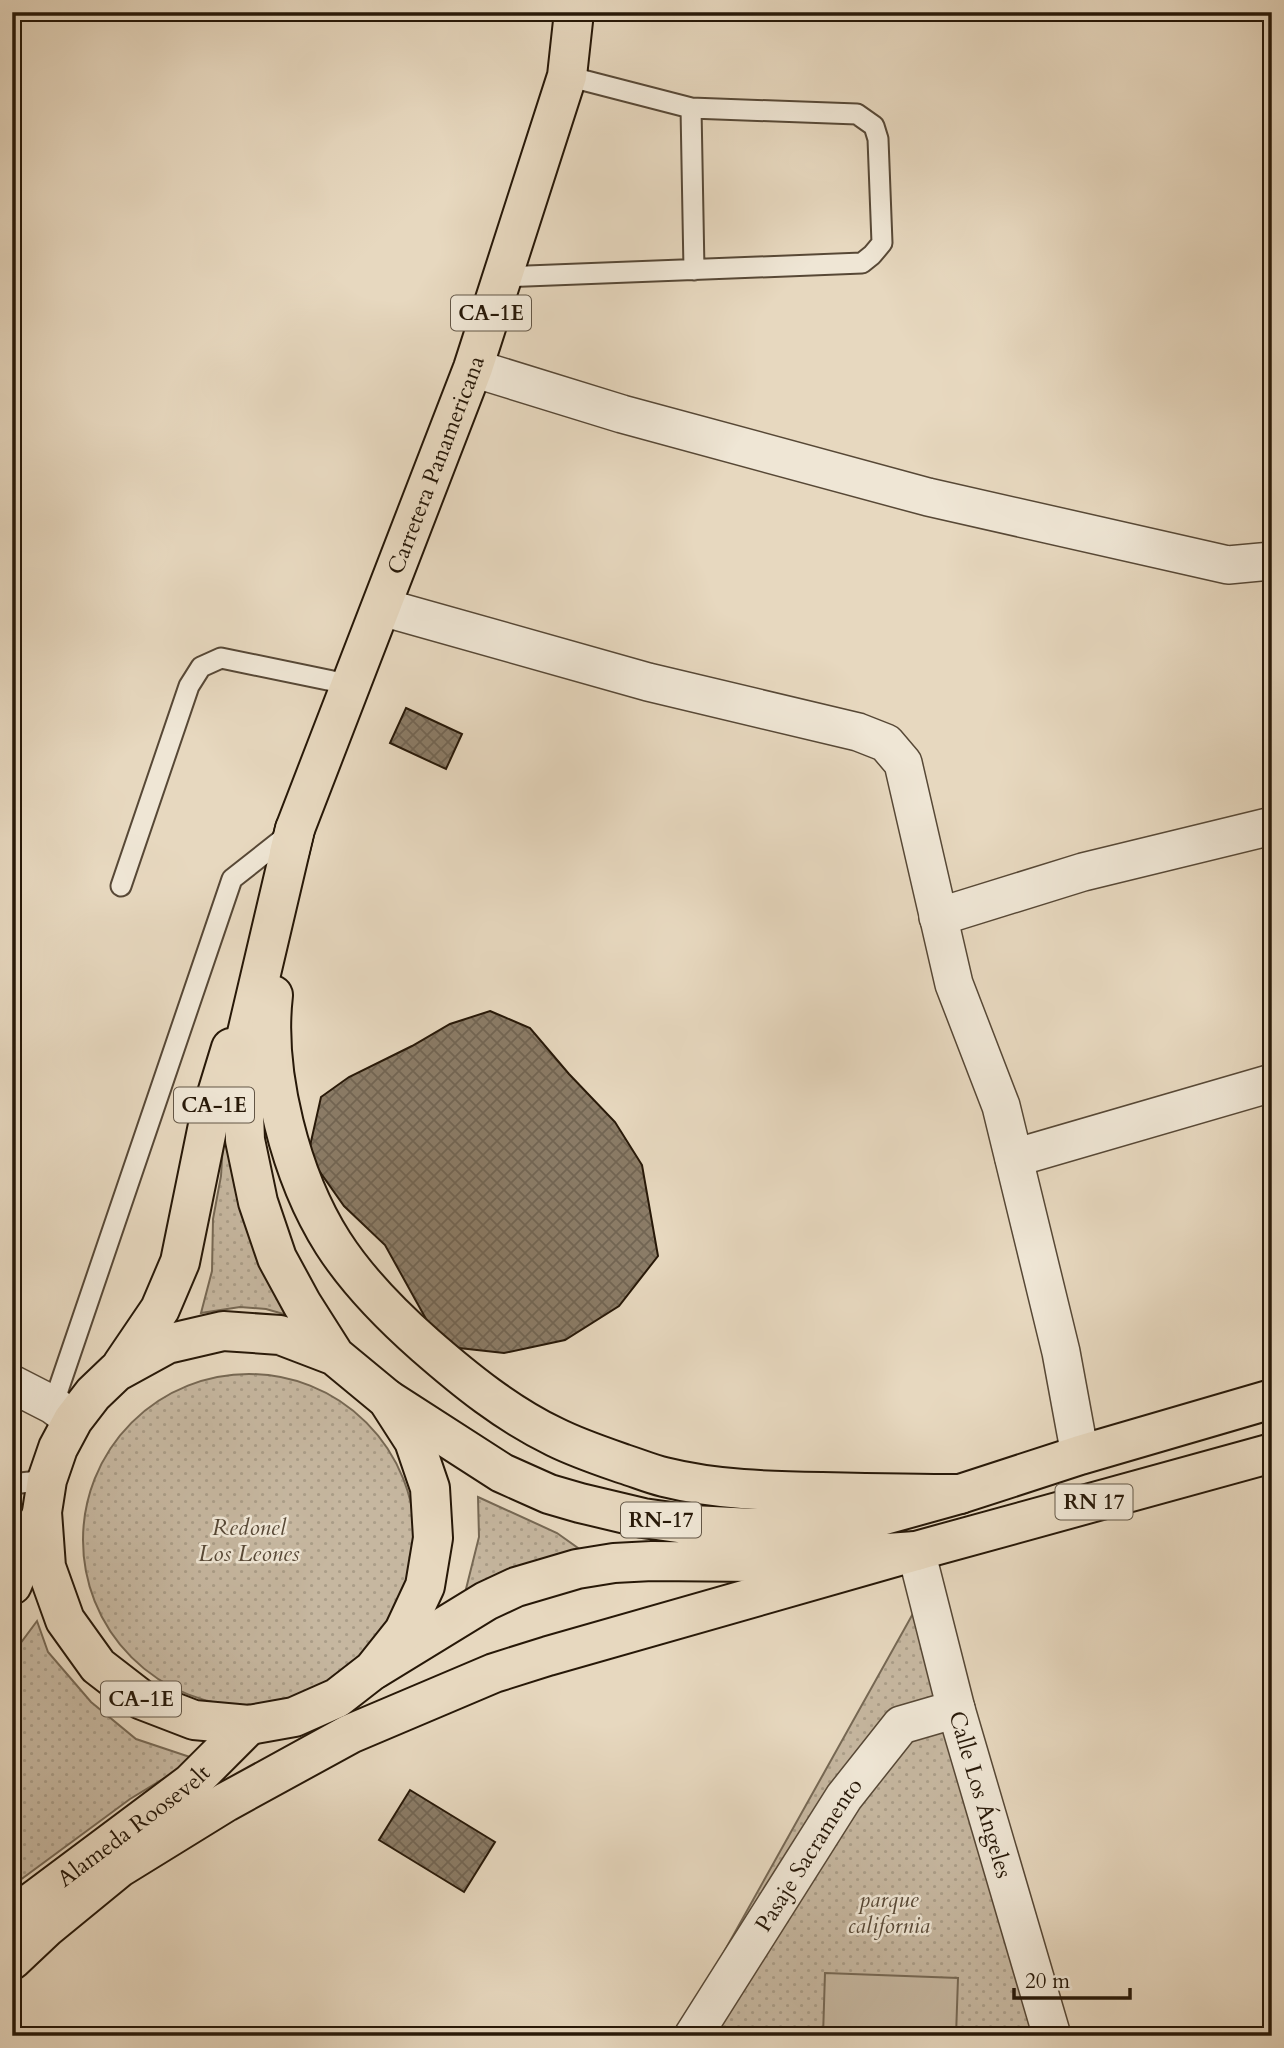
<svg xmlns="http://www.w3.org/2000/svg" width="1284" height="2048" font-family="Cardo,serif">
<style>
.green{fill:url(#green-dots);stroke:#766854;stroke-width:2}
.pitch{fill:#c6b7a0;stroke:#766854;stroke-width:2}
.building{fill:url(#building-cross-hatch);stroke:#271808;stroke-width:2}
.lines{fill:none;stroke-linecap:round;stroke-linejoin:round}
.service-casing{stroke:#574836;stroke-width:23}
.minor-casing{stroke:#574836;stroke-width:40}
.primary-casing{stroke:#271808;stroke-width:42}
.trunk-casing{stroke:#271808;stroke-width:42}
.service{stroke:#efe6d5;stroke-width:19}
.minor{stroke:#efe6d5;stroke-width:37}
.primary{stroke:#e7d8bf;stroke-width:38}
.trunk{stroke:#e7d8bf;stroke-width:38}
.labels{text-anchor:middle;dominant-baseline:central;stroke-width:5;stroke-linejoin:round;paint-order:stroke}
.shield{fill:#efe6d5;stroke:#635646;stroke-width:2}
.shield-label{font-size:21px;font-weight:bold;fill:#271808}
.street-label{font-size:23px;fill:#271808;stroke:#efe6d5}
.park-label{font-size:23px;font-style:italic;fill:#574836;stroke:#efe6d5}
</style>
<defs>
<pattern id="green-dots" width="8" height="8" patternUnits="userSpaceOnUse" patternTransform="scale(1.75)"><rect width="8" height="8" fill="#c6b7a0"/><path d="M2 2h.1M6 6h.1" fill="none" stroke="#aa9d88" stroke-width="1.8" stroke-linecap="round"/></pattern>
<pattern id="building-cross-hatch" width="8" height="8" patternUnits="userSpaceOnUse" patternTransform="scale(1.75)"><rect width="8" height="8" fill="#8b7c67"/><path d="M0 0l8 8M0 8l8-8" fill="none" stroke="#726553"/></pattern>
</defs>
<rect width="100%" height="100%" fill="#e7d8bf"/>
<filter id="stains"><feTurbulence type="fractalNoise" baseFrequency=".00286" numOctaves="4"/><feColorMatrix values="0 0 0 0 .2 0 0 0 0 .09 0 0 0 0 .02 0 0 0 .5 -.17"/></filter>
<radialGradient id="worn" r=".72"><stop offset=".6" stop-color="#630" stop-opacity="0"/><stop offset="1" stop-color="#630" stop-opacity=".3"/></radialGradient>
<path class="green" d="M224 1126 294 1317 266 1309 240 1307 201 1313 212 1271 213 1219 221 1176Z
M83 1540a166 166 0 1 1 332 0a166 166 0 1 1-332 0Z
M478 1497 557 1533 578 1548 522 1568 465 1593 479 1537Z
M925 1592 1054 2036H677Z
M37 1621 48 1652 91 1702 136 1739 196 1759 130 1799 12 1886V1669L20 1644Z"/>
<path class="pitch" d="M825 1973 958 1978 956 2036H823Z"/>
<path class="building" d="M406 708 462 734 446 769 390 743Z
M490 1011 530 1028 569 1074 615 1122 642 1165 658 1256 619 1306 565 1340 504 1353 441 1346 385 1245 344 1206 308 1155 321 1097 349 1077 412 1046 450 1024Z
M410 1790 495 1842 464 1892 379 1840Z"/>
<g class="lines">
<defs>
<path id="service" d="M691 108 694 270
M503 277 862 263 872 255 882 243 878 139 874 126 857 114 691 108 567 76
M121 886 189 686 201 667 221 658 352 685
M53 1405 232 879 289 834
M12 1484 47 1480"/>
<g id="minor">
<path d="M473 368 622 414 928 497 1228 565 1272 561"/>
<path d="M382 607 648 682 858 732 886 743 903 763 954 984 1001 1106 1061 1352 1080 1455"/>
<path d="M938 917 1083 872 1272 826"/>
<path d="M1014 1158 1272 1083"/>
<path d="M12 1384 53 1405 73 1420"/>
<path id="s1" d="M916 1551 956 1709 1052 2036"/>
<path id="s2" d="M693 2036 844 1797 901 1725 956 1709"/>
</g>
<path id="primary" d="M387 1399 502 1473 549 1494 580 1503 643 1518 692 1525 753 1528 859 1522 960 1494 1080 1455 1272 1399
M375 1669 486 1601 516 1587 577 1569 614 1563 652 1561 758 1562 916 1551 1272 1453"/>
<g id="trunk">
<path d="M295 829 247 1033 243 1086 245 1140 258 1202 277 1258 302 1304 335 1356 387 1399 414 1441 430 1488 433 1538 425 1586 404 1631 373 1670 337 1698 294 1717 249 1725 194 1720 142 1700 98 1666 65 1620 46 1567 42 1512 47 1480 58 1448 73 1420 93 1394 116 1372 167 1344 223 1331 280 1335 335 1356"/>
<path id="s3" d="M289 853 295 829 473 368 567 76 574 12"/>
<path d="M273 995C264 1073 291 1177 333 1243 358 1282 391 1315 425 1345 465 1380 507 1414 555 1437 577 1448 601 1456 624 1464 637 1468 651 1474 664 1477 716 1490 769 1491 822 1492 868 1493 914 1494 960 1494"/>
<path d="M122 1365 160 1309 180 1262 209 1120 231 1048"/>
<path d="M12 1585 39 1520"/>
<path id="s4" d="M12 1917 191 1783 249 1725"/>
<path d="M12 1960 47 1927 119 1868 226 1802 350 1734 494 1673 548 1656 916 1551"/>
</g>
</defs>
<use href="#service" class="service-casing"/>
<use href="#minor" class="minor-casing"/>
<use href="#primary" class="primary-casing"/>
<use href="#trunk" class="trunk-casing"/>
<use href="#service" class="service"/>
<use href="#minor" class="minor"/>
<use href="#primary" class="primary"/>
<use href="#trunk" class="trunk"/>
</g>
<g class="labels">
<g class="shield">
<rect x="451" y="295.5" width="80" height="35" rx="5"/>
<rect x="174" y="1087.5" width="80" height="35" rx="5"/>
<rect x="1055.5" y="1484.5" width="77" height="35" rx="5"/>
<rect x="621" y="1502.5" width="80" height="35" rx="5"/>
<rect x="101" y="1681.5" width="80" height="35" rx="5"/>
</g>
<g class="shield-label">
<text x="491" y="313">CA-1E</text>
<text x="214" y="1105">CA-1E</text>
<text x="1094" y="1502">RN 17</text>
<text x="661" y="1520">RN-17</text>
<text x="141" y="1699">CA-1E</text>
</g>
<g class="street-label">
<text stroke="none"><textPath href="#s3" startOffset="415">Carretera Panamericana</textPath></text>
<text stroke="none"><textPath href="#s1" startOffset="252">Calle Los Ángeles</textPath></text>
<text stroke="none"><textPath href="#s4" startOffset="152">Alameda Roosevelt</textPath></text>
<text stroke="none"><textPath href="#s2" startOffset="215">Pasaje Sacramento</textPath></text>
</g>
<g class="park-label">
<text x="249" y="1527">Redonel<tspan x="249" dy="26">Los Leones</tspan></text>
<text x="889" y="1899">parque<tspan x="889" dy="26">california</tspan></text>
</g>
</g>
<rect width="1284" height="2048" fill="none" stroke="#e7d8bf" stroke-width="42"/>
<rect x="14" y="14" width="1256" height="2020" fill="none" stroke="#271808" stroke-width="3.5"/>
<rect x="21" y="21" width="1242" height="2006" fill="none" stroke="#271808" stroke-width="2"/>
<path d="M1014 1988v10h116v-10" fill="none" stroke="#271808" stroke-width="3.5"/>
<text x="1025" y="1988" font-size="21" fill="#271808" stroke="#efe6d5" stroke-width="5" paint-order="stroke">20 m</text>
<rect width="100%" height="100%" filter="url(#stains)"/>
<rect width="100%" height="100%" fill="url(#worn)"/>
</svg>
